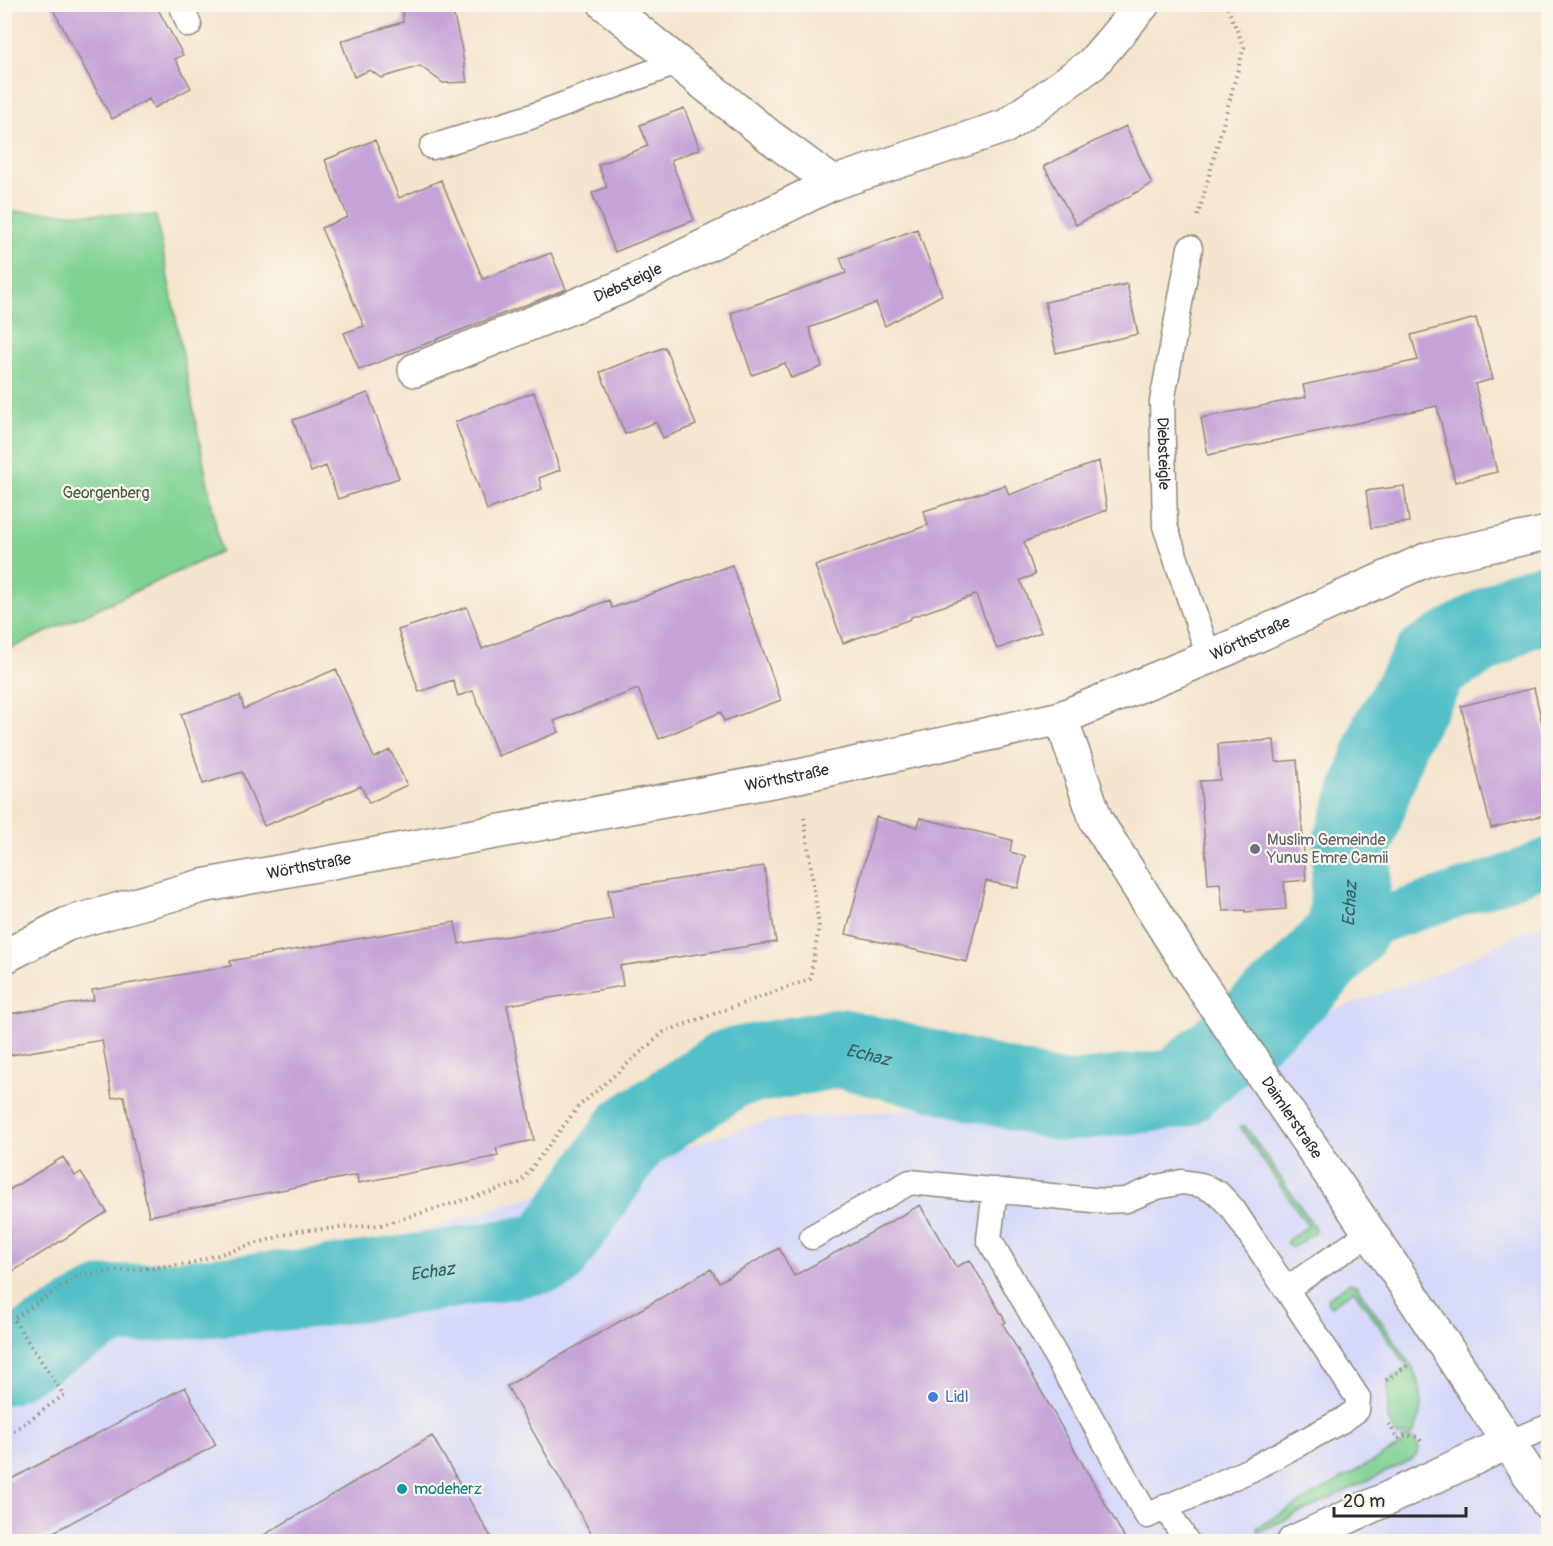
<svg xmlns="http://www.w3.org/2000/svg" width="1553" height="1546" font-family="Pangolin,sans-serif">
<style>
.built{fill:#d4d8f9}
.green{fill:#7dd193;stroke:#547e5f;stroke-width:1.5}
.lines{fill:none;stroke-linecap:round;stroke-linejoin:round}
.canal{stroke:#52c0c8;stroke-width:46}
.river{stroke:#52c0c8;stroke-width:80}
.building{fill:#c5a2d7}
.lane-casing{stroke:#90887c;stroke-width:27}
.street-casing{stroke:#90887c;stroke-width:36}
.path{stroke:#90887c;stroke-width:4;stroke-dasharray:1.5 4.5;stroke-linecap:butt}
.lane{stroke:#fff;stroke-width:24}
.street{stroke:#fff;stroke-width:33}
.worship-dot{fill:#6b7280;stroke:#fbf7ec;stroke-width:2}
.shop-dot{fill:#3f7fe0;stroke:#fbf7ec;stroke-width:2}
.culture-dot{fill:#0f9aa8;stroke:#fbf7ec;stroke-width:2}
.labels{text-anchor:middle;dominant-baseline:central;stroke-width:4.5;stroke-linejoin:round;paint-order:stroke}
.street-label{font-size:16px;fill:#2b2b2b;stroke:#fbf7ec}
.park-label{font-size:16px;fill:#445d4a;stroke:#fbf7ec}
.worship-label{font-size:16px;fill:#5b616d;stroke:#fbf7ec;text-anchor:start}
.shop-label{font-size:16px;fill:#366cbe;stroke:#fbf7ec;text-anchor:start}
.culture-label{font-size:16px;fill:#0d838f;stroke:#fbf7ec;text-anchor:start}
.water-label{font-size:18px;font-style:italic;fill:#395f62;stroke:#fbf7ec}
</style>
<rect width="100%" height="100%" fill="#fbf7ec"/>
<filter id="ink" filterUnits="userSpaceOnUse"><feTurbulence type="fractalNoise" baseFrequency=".0167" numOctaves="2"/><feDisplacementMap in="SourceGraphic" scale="12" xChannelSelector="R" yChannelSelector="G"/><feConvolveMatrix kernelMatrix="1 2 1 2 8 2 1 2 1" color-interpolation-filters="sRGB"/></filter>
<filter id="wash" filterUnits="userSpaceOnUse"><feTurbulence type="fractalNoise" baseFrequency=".008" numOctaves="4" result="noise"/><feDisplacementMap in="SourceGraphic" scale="24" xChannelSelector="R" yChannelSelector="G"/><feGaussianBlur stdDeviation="1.35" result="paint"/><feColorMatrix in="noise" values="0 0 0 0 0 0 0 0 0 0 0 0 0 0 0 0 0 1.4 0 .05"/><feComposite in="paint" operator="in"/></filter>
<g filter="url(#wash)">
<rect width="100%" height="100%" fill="#f5e5ce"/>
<path class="built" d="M1548 921V1541L5 1542V1385L70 1344 770 1120 1094 1096 1441 972Z"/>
<path class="green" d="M5 211 156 216 221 552 5 651Z
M1245 1126 1315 1228 1314 1233 1292 1248 1287 1244V1241L1308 1226 1240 1127Z
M1349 1283 1356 1285 1409 1362 1406 1364 1354 1290 1331 1306 1328 1305 1327 1299Z
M1411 1365C1424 1389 1424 1408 1414 1434L1411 1435 1405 1434 1398 1437 1388 1419V1381Z
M1409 1437 1414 1440 1419 1448 1417 1455 1411 1460 1259 1532 1256 1528 1403 1444V1438Z"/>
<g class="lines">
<path class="canal" d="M1348 931 1506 878 1548 861"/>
<path class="river" id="s1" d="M4 1365 107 1306 314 1288 442 1270 550 1252 631 1134 731 1068 840 1048 1062 1102 1178 1089 1303 981 1348 931 1353 843 1390 734 1431 662 1521 610 1548 603"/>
</g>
<g id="blocks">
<path class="building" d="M50 4H155L183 55 175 59 191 88 154 108 149 99 112 119Z
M402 4H451L461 45 467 82 443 83 420 66 381 78 370 70 354 77 341 41 403 22Z
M684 108 700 149 671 160 694 220 615 252 592 193 607 187 598 165 648 146 640 125Z
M1126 126 1152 184 1076 225 1044 166Z
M375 140 399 198 441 180 483 279 551 253 566 289 359 370 344 333 364 326 321 228 348 217 325 160Z
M917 229 942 295 885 326 876 303 809 328 822 367 791 378 785 363 752 375 731 313 846 273 840 258Z
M1127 284 1138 334 1056 353 1045 302Z
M1476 318 1493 379 1475 384 1497 472 1455 482 1437 406 1208 455 1201 418 1306 397 1303 385 1418 360 1411 335Z
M665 347 696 425 663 438 656 422 625 434 600 372Z
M534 392 560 470 539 478 542 489 487 510 455 422Z
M368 393 399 478 338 499 326 466 311 472 293 420Z
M1099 461 1107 510 1024 542 1035 575 1020 580 1041 632 997 649 976 595 911 617V619L843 643 815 566 928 525 924 511 1005 485 1009 495Z
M1404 486 1409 522 1371 528 1366 491Z
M732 565 781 700 724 721 721 712 659 739 638 689 554 721 559 732 498 756 473 691 458 696 453 680 419 692 398 630 467 607 482 649 609 600 612 608Z
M336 669 374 758 390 750 407 785 369 803 361 786 264 826 242 772 203 784 181 714 240 696 244 709Z
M1534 688 1548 749V814L1491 828 1461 706Z
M1274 740 1276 762 1297 760 1306 880 1284 882 1286 909 1245 912V910L1223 911 1220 883 1208 884 1200 781 1220 780 1218 744Z
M876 817 918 827 920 818 1012 840 1010 852 1025 856 1018 888 986 881 967 962 846 934Z
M764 866 776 942 620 966 623 986 507 1005 534 1140 496 1148 498 1156 358 1183 357 1175 149 1216 124 1096 112 1098 102 1040 4 1056V1015L94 1000 92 990 231 966 230 961 455 922 459 944 613 919 608 890Z
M63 1157 75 1176 81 1172 107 1212 4 1277V1193Z
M920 1205 956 1267 970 1260 1006 1322 1003 1324 1127 1542H596L507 1386 711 1269 719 1282 779 1248 794 1276Z
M185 1387 216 1445 35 1542H15L4 1522V1483Z
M432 1436 494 1542H252Z"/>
</g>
</g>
<g filter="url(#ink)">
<use href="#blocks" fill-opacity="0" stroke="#90887c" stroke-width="1.5"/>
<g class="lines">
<defs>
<g id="lane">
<path d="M181 4 189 25"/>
<path d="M432 147 530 117 679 62"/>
<path id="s2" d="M1190 248 1162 402 1165 526 1209 657"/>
<path d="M812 1237 910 1182 1103 1201 1126 1200 1157 1187 1182 1182 1201 1185 1218 1193 1233 1209 1358 1398 1357 1410 1343 1420 1252 1469 1147 1516 989 1239 995 1190"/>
<path d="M1286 1289 1370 1233"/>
<path d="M1509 1442 1548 1427"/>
<path d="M1165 1507 1187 1542"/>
</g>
<g id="street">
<path d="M605 4 769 136 833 183"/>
<path id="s3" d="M415 370 619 288 833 183 1006 126 1092 64 1143 4"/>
<path id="s4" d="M1061 718 1096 820 1193 973 1398 1274 1548 1503"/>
<path id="s5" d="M4 957 67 924 202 886 799 776 1061 718 1209 657 1428 559 1548 533"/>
<path d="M1294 1542 1509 1442"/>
</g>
</defs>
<use href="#lane" class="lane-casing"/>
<use href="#street" class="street-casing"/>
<path class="path" d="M1198 216 1244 47 1226 4
M1386 1380 1410 1364
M1389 1424 1398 1439 1405 1435 1418 1437 1421 1441
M4 1438 64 1395 13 1319 79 1275 188 1264 297 1231 382 1225 520 1183 578 1107 664 1032 810 979 819 927 804 816"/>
<use href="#lane" class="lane"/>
<use href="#street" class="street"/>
</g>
</g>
<circle class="worship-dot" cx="1255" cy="849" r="6"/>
<circle class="shop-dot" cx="933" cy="1397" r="6"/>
<circle class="culture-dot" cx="402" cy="1489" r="6"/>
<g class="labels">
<g class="street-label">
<text stroke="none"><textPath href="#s3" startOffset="230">Diebsteigle</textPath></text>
<text stroke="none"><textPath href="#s2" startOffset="208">Diebsteigle</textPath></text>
<text stroke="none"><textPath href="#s5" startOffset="1292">Wörthstraße</textPath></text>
<text stroke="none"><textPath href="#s5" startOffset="806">Wörthstraße</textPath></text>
<text stroke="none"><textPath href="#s5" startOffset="320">Wörthstraße</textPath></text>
<text stroke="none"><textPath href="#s4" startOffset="464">Daimlerstraße</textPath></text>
</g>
<g class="park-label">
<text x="106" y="493">Georgenberg</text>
</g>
<g class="worship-label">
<text x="1267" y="840">Muslim Gemeinde<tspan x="1267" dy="18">Yunus Emre Camii</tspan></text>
</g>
<g class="shop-label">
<text x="945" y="1397">Lidl</text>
</g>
<g class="culture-label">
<text x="414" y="1489">modeherz</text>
</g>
<g class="water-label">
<text stroke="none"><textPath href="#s1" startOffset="1544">Echaz</textPath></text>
<text stroke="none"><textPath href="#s1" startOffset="968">Echaz</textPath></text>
<text stroke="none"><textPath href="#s1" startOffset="446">Echaz</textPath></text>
</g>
</g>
<rect width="1553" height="1546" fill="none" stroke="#fbf7ec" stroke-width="24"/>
<path d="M1334 1507v9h132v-9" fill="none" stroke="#2b2b2b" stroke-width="3"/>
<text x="1343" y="1507" font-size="18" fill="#2b2b2b" stroke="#fbf7ec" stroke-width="4.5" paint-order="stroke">20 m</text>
</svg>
